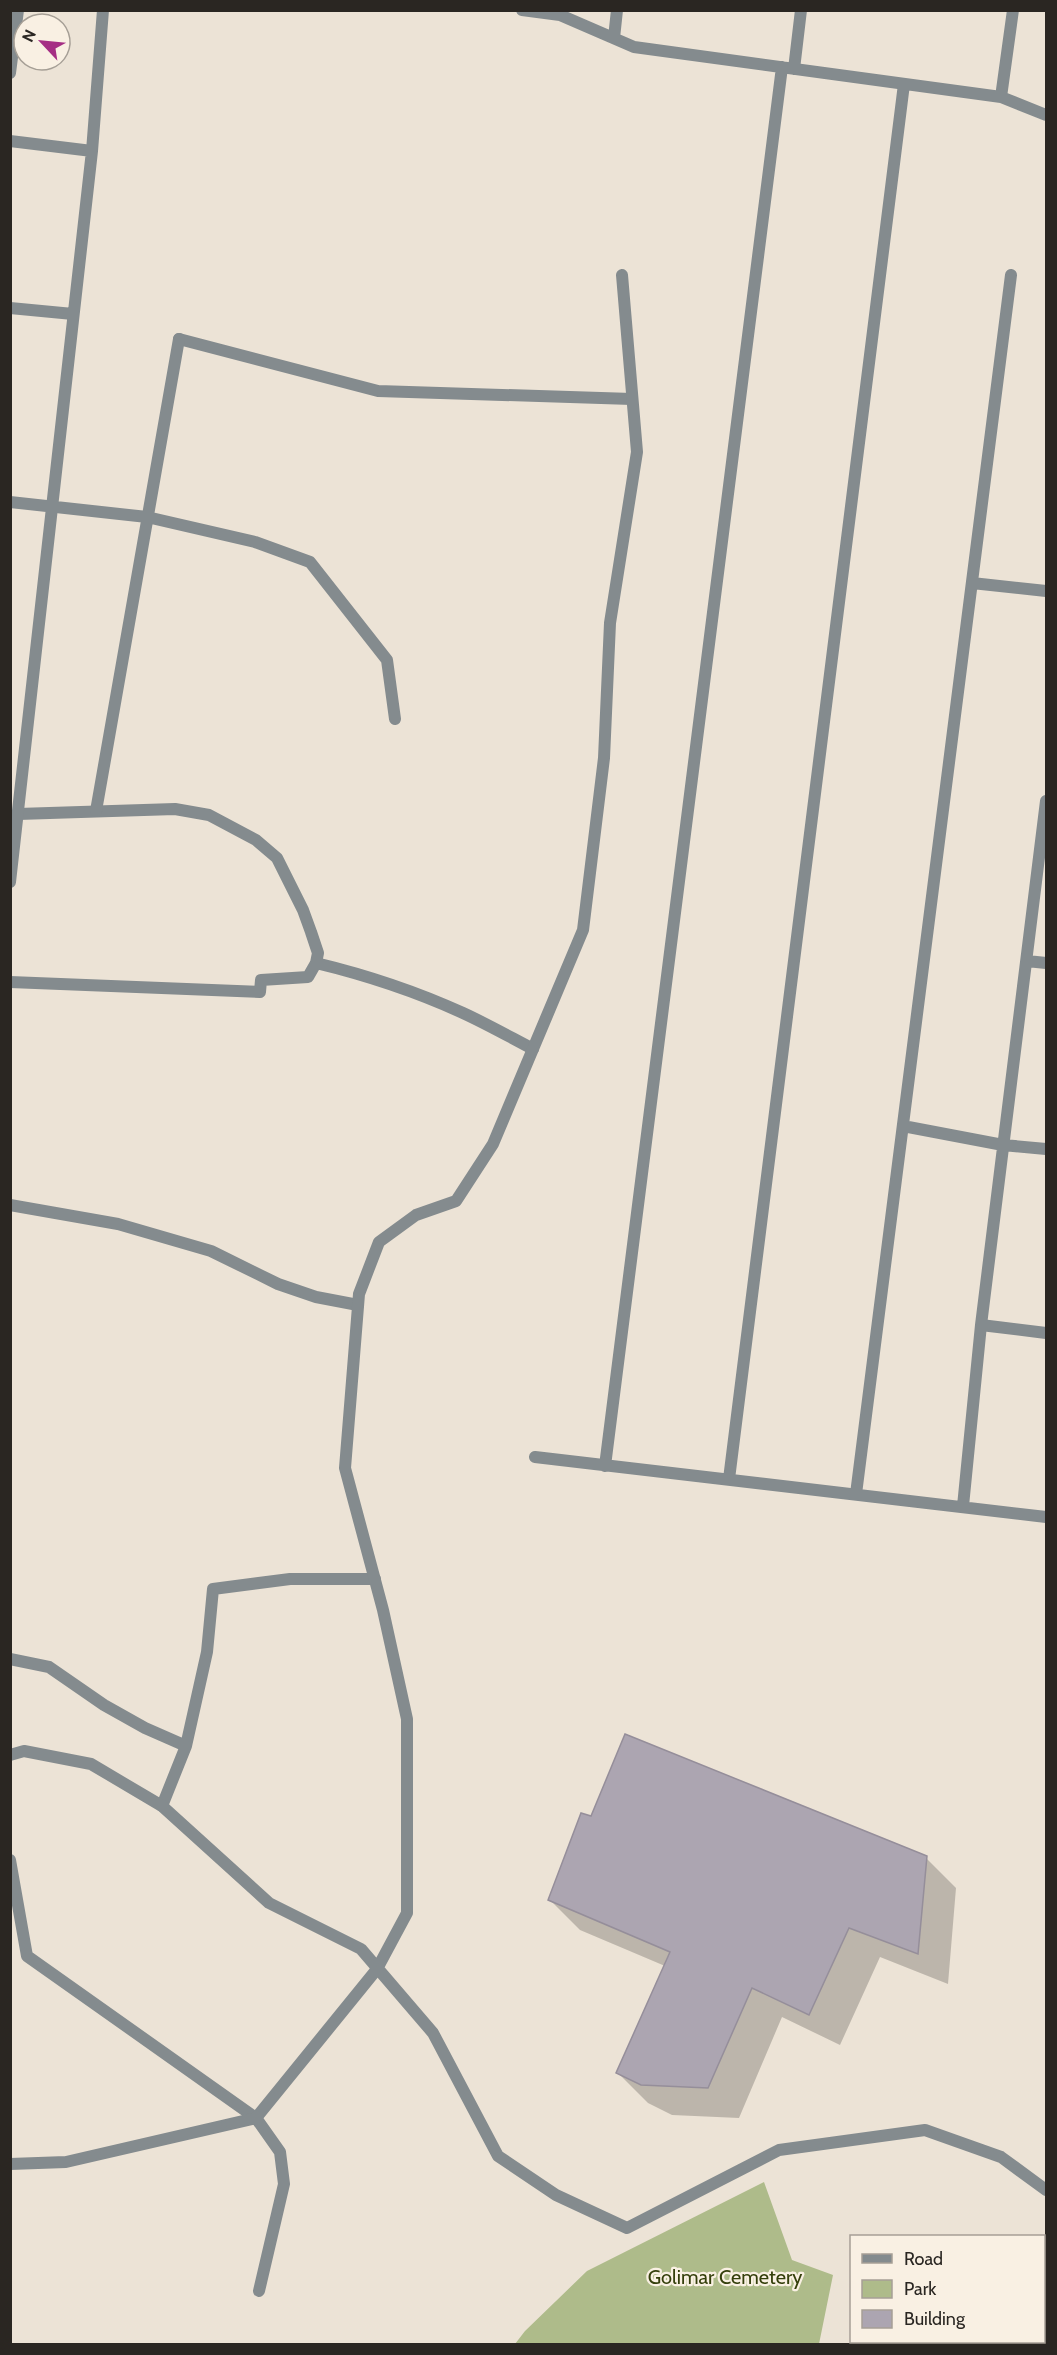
<svg xmlns="http://www.w3.org/2000/svg" width="1057" height="2355" font-family="Cabin,sans-serif">
<style>
.green{fill:#aebb8a}
.shadow{fill:#0003}
.building{fill:#aca5b1;stroke:#958e9a;stroke-width:1.5}
.lines{fill:none;stroke-linecap:round;stroke-linejoin:round}
.lane{stroke:#848b8e;stroke-width:12}
.street{stroke:#848b8e;stroke-width:12}
.labels{text-anchor:middle;dominant-baseline:central;stroke-width:4.5;stroke-linejoin:round;paint-order:stroke}
.park-label{font-size:20px;fill:#343f0b;stroke:#f9f0e3}
</style>
<rect width="100%" height="100%" fill="#ece3d6"/>
<path class="green" d="M764 2182 792 2260 833 2275 819 2344H515L525 2331 587 2271Z"/>
<path class="shadow" d="M926 1858 956 1888 948 1984 880 1957 840 2045 782 2017 739 2118 672 2115 648 2103 618 2073 665 1966 580 1930 550 1900Z"/>
<path class="building" d="M625 1734 927 1856 918 1954 849 1928 809 2015 752 1988 708 2088 641 2085 616 2073 670 1952 548 1900 581 1813 591 1816Z"/>
<g class="lines">
<path class="lane" d="M179 339 378 391 632 399
M18 814 175 809 209 815 256 840 277 858 303 910 311 932 318 953 316 963C366 975 417 992 463 1013 487 1024 510 1037 533 1049
M10 982 260 992 261 980 308 977 316 963
M10 1205 118 1224 211 1251 278 1284 316 1297 358 1305
M10 1659 49 1667 104 1705 145 1728 186 1746
M162 1806 186 1746 207 1652 213 1589 290 1579H375
M10 1860 27 1956 256 2118"/>
<path class="street" d="M522 10 560 15 634 47 1001 97 1046 115
M614 38 617 10
M794 69 801 10
M10 73 18 10
M1001 97 1013 10
M10 141 92 151
M10 308 73 314
M10 502 147 517 255 542 310 562 387 660 395 719
M972 583 1046 591
M96 811 179 339
M10 882 92 151 103 10
M1027 961 1046 963
M903 1126 1003 1145 1046 1149
M981 1325 1046 1333
M535 1457 1046 1517
M605 1466 782 67
M729 1479 904 84
M856 1494 1011 275
M963 1506 981 1325 1046 801
M10 1755 24 1751 91 1764 162 1806 269 1903 361 1949 433 2033 498 2156 556 2195 627 2228 779 2150 925 2130 1001 2157 1046 2190
M256 2118 280 2152 284 2184 259 2291
M10 2164 66 2162 256 2118 377 1969 407 1913V1719L383 1610 345 1468 359 1294 379 1242 416 1215 456 1201 493 1144 583 930 604 758 610 623 637 452 622 275"/>
</g>
<g class="labels">
<g class="park-label">
<text x="725" y="2277">Golimar Cemetery</text>
</g>
</g>
<rect width="1057" height="2355" fill="none" stroke="#2a2622" stroke-width="24"/>
<rect x="850" y="2235" width="195" height="108" fill="#f9f0e3" stroke="#a69f96" stroke-width="1.5"/>
<rect x="862" y="2254" width="30" height="9" fill="#848b8e" stroke="#a69f96" stroke-width="1.5"/>
<text x="904" y="2265" font-size="18" fill="#2a2622">Road</text>
<rect x="862" y="2280" width="30" height="18" fill="#aebb8a" stroke="#a69f96" stroke-width="1.5"/>
<text x="904" y="2295" font-size="18" fill="#2a2622">Park</text>
<rect x="862" y="2310" width="30" height="18" fill="#aca5b1" stroke="#a69f96" stroke-width="1.5"/>
<text x="904" y="2325" font-size="18" fill="#2a2622">Building</text>
<g transform="translate(42 42) rotate(296)"><circle r="28" fill="#f9f0e3" stroke="#a69f96" stroke-width="1.5"/>
<path d="M0-4.5L10 22L0 15L-10 22Z" fill="#a52e84"/>
<text y="-9" font-size="16" font-weight="bold" text-anchor="middle" fill="#2a2622">N</text>
</g>
</svg>
